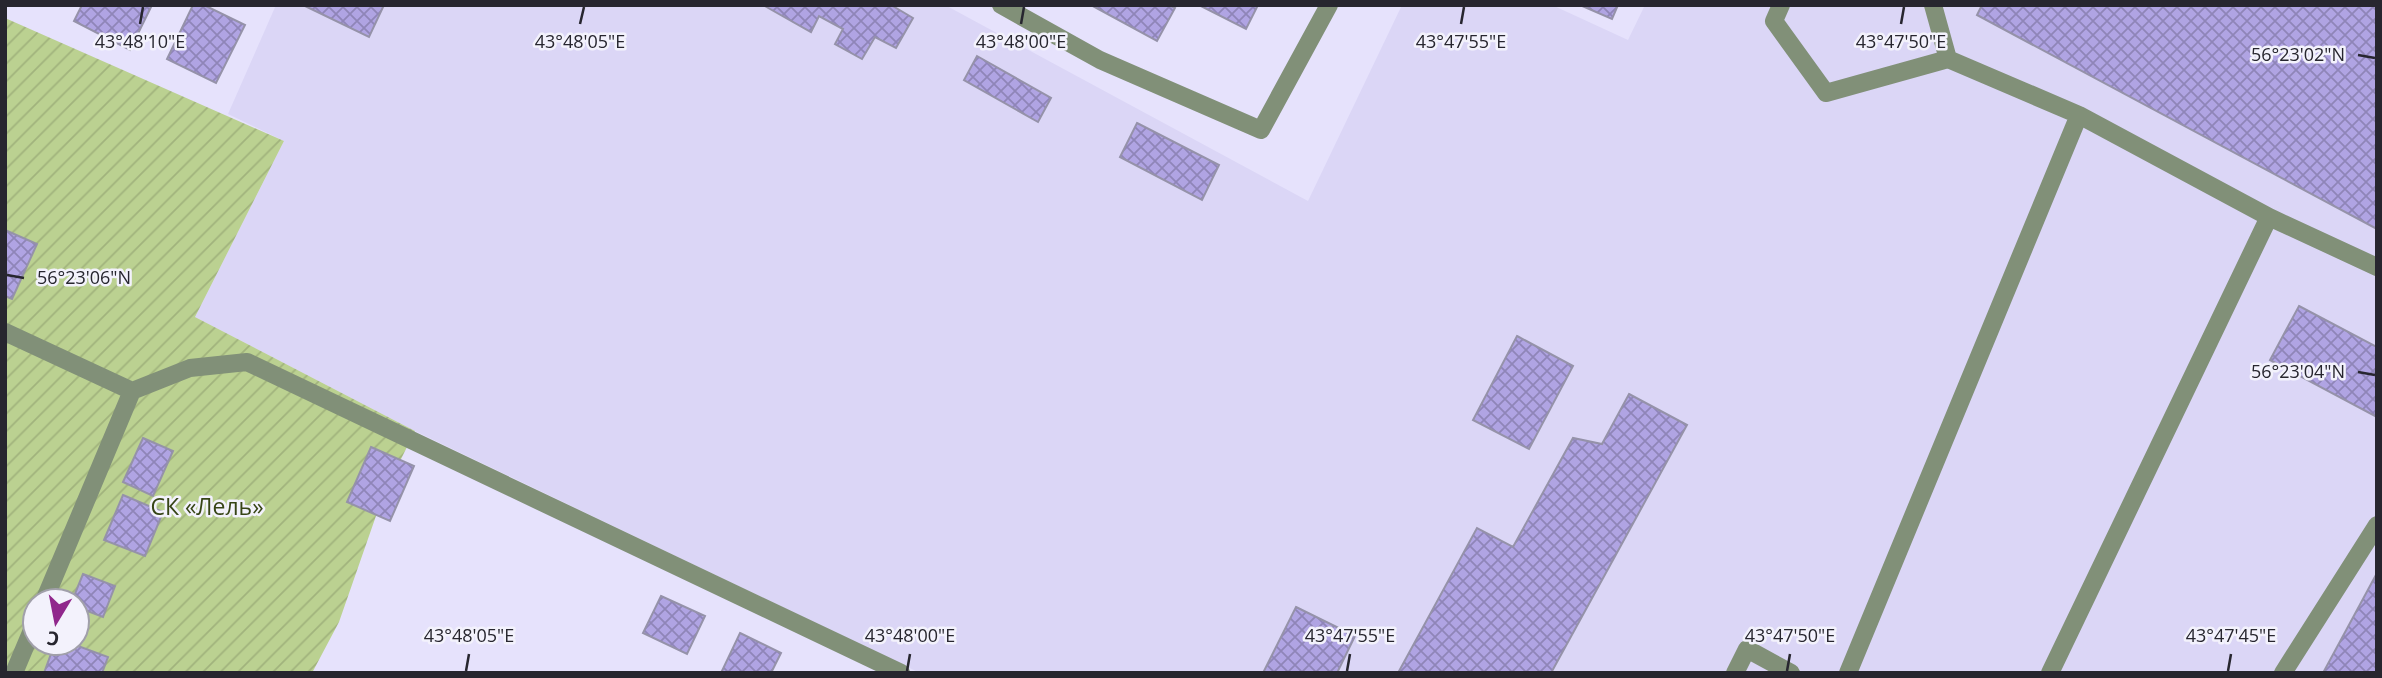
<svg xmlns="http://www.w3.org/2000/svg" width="2382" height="678" font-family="'Open Sans',sans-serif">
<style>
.built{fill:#dbd6f6}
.garden{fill:url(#garden-furrows);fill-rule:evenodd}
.building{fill:url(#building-cross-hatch);stroke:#9592a9;stroke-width:2}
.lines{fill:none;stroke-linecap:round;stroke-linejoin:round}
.minor{stroke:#819078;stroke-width:18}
.ticks{fill:none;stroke:#27262f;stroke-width:2.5}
.labels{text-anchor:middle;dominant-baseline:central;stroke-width:5;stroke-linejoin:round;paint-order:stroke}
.park-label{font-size:23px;fill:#374516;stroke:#f3f2fc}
.ticks-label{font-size:18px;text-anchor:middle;fill:#27262f;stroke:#f3f2fc;stroke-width:5;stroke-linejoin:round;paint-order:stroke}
</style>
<defs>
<pattern id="garden-furrows" width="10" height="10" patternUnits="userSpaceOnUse" patternTransform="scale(1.75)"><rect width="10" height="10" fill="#bbd191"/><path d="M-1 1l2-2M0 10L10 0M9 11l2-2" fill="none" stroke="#a1b37d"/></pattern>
<pattern id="building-cross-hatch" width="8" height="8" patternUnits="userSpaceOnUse" patternTransform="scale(1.75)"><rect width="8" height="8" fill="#b0a4e3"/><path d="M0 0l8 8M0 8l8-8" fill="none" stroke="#8f85b8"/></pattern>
</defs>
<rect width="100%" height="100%" fill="#e6e2fc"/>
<path class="built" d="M276 5H945L1308 201 1402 5H1552L1628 40 1645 5H2377V673H920L415 431 195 317 284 141 228 114Z"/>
<path class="garden" d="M5 18 284 141 195 317 415 431 384 493 339 622 312 673H5ZM35 601H77V643H35Z"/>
<path class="building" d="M82 5H152L130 50 74 21Z
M193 5H204L245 25 216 83 167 59Z
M303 5H384L369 37Z
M763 5H891L913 18 896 48 875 37 862 59 835 44 843 29 819 16 811 32Z
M1091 5H1169L1175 8 1157 41Z
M1199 5H1258L1246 29Z
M1580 5H1618L1612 19Z
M1982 5H2377V229L1977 15Z
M977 56 1051 98 1038 122 964 80Z
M1137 123 1219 165 1202 200 1120 157Z
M5 230 37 244 12 299 5 296Z
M2299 306 2377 347V417L2270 360Z
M1517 336 1573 366 1529 449 1473 420Z
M1629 394 1687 425 1551 673H1398L1477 528 1513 547 1573 438 1602 444Z
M143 438 173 451 153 496 123 482Z
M371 447 414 466 390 521 347 502Z
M123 495 163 512 145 556 104 540Z
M2377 573V673H2323Z
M83 574 115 586 103 617 77 607V601H72Z
M661 596 705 616 687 654 643 633Z
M1296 607 1355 636 1337 673H1263Z
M740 633 781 653 771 673H721Z
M55 643H70L108 657 102 673H44Z"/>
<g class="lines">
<path class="minor" d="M1001 5 1100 60 1261 130 1329 5
M1781 5 1774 21 1826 93 1948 59 2079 115
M1933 5 1948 59
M5 332 132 391 190 368 247 362 901 673
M44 601 132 391
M14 673 35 623
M1735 673 1747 649 1791 673
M1848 673 2079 115 2269 217
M2050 673 2269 217 2377 267
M2283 673 2377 525"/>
</g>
<path class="ticks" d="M140 24 143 7M580 24 584 7M1021 24 1024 7M1461 24 1464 7M1901 24 1904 7M2358 55 2375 58M7 275 24 278M2358 372 2375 375M466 671 469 654M907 671 910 654M1347 671 1350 654M1787 671 1790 654M2228 671 2231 654"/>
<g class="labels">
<g class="park-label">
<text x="207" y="506">СК «Лель»</text>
</g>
</g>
<g class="ticks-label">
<text x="140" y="48">43°48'10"E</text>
<text x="580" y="48">43°48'05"E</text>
<text x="1021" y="48">43°48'00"E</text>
<text x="1461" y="48">43°47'55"E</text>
<text x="1901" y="48">43°47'50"E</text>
<text x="2298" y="61">56°23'02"N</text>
<text x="84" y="284">56°23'06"N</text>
<text x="2298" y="378">56°23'04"N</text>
<text x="469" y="642">43°48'05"E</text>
<text x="910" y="642">43°48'00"E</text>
<text x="1350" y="642">43°47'55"E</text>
<text x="1790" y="642">43°47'50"E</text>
<text x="2231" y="642">43°47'45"E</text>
</g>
<rect width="2382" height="678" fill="none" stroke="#27262f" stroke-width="14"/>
<g transform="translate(56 622) rotate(190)"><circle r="33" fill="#f3f2fc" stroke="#a1a0aa" stroke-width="2"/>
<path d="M0-5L12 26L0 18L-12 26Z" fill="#90278c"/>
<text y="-10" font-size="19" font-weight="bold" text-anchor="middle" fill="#27262f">С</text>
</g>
</svg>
